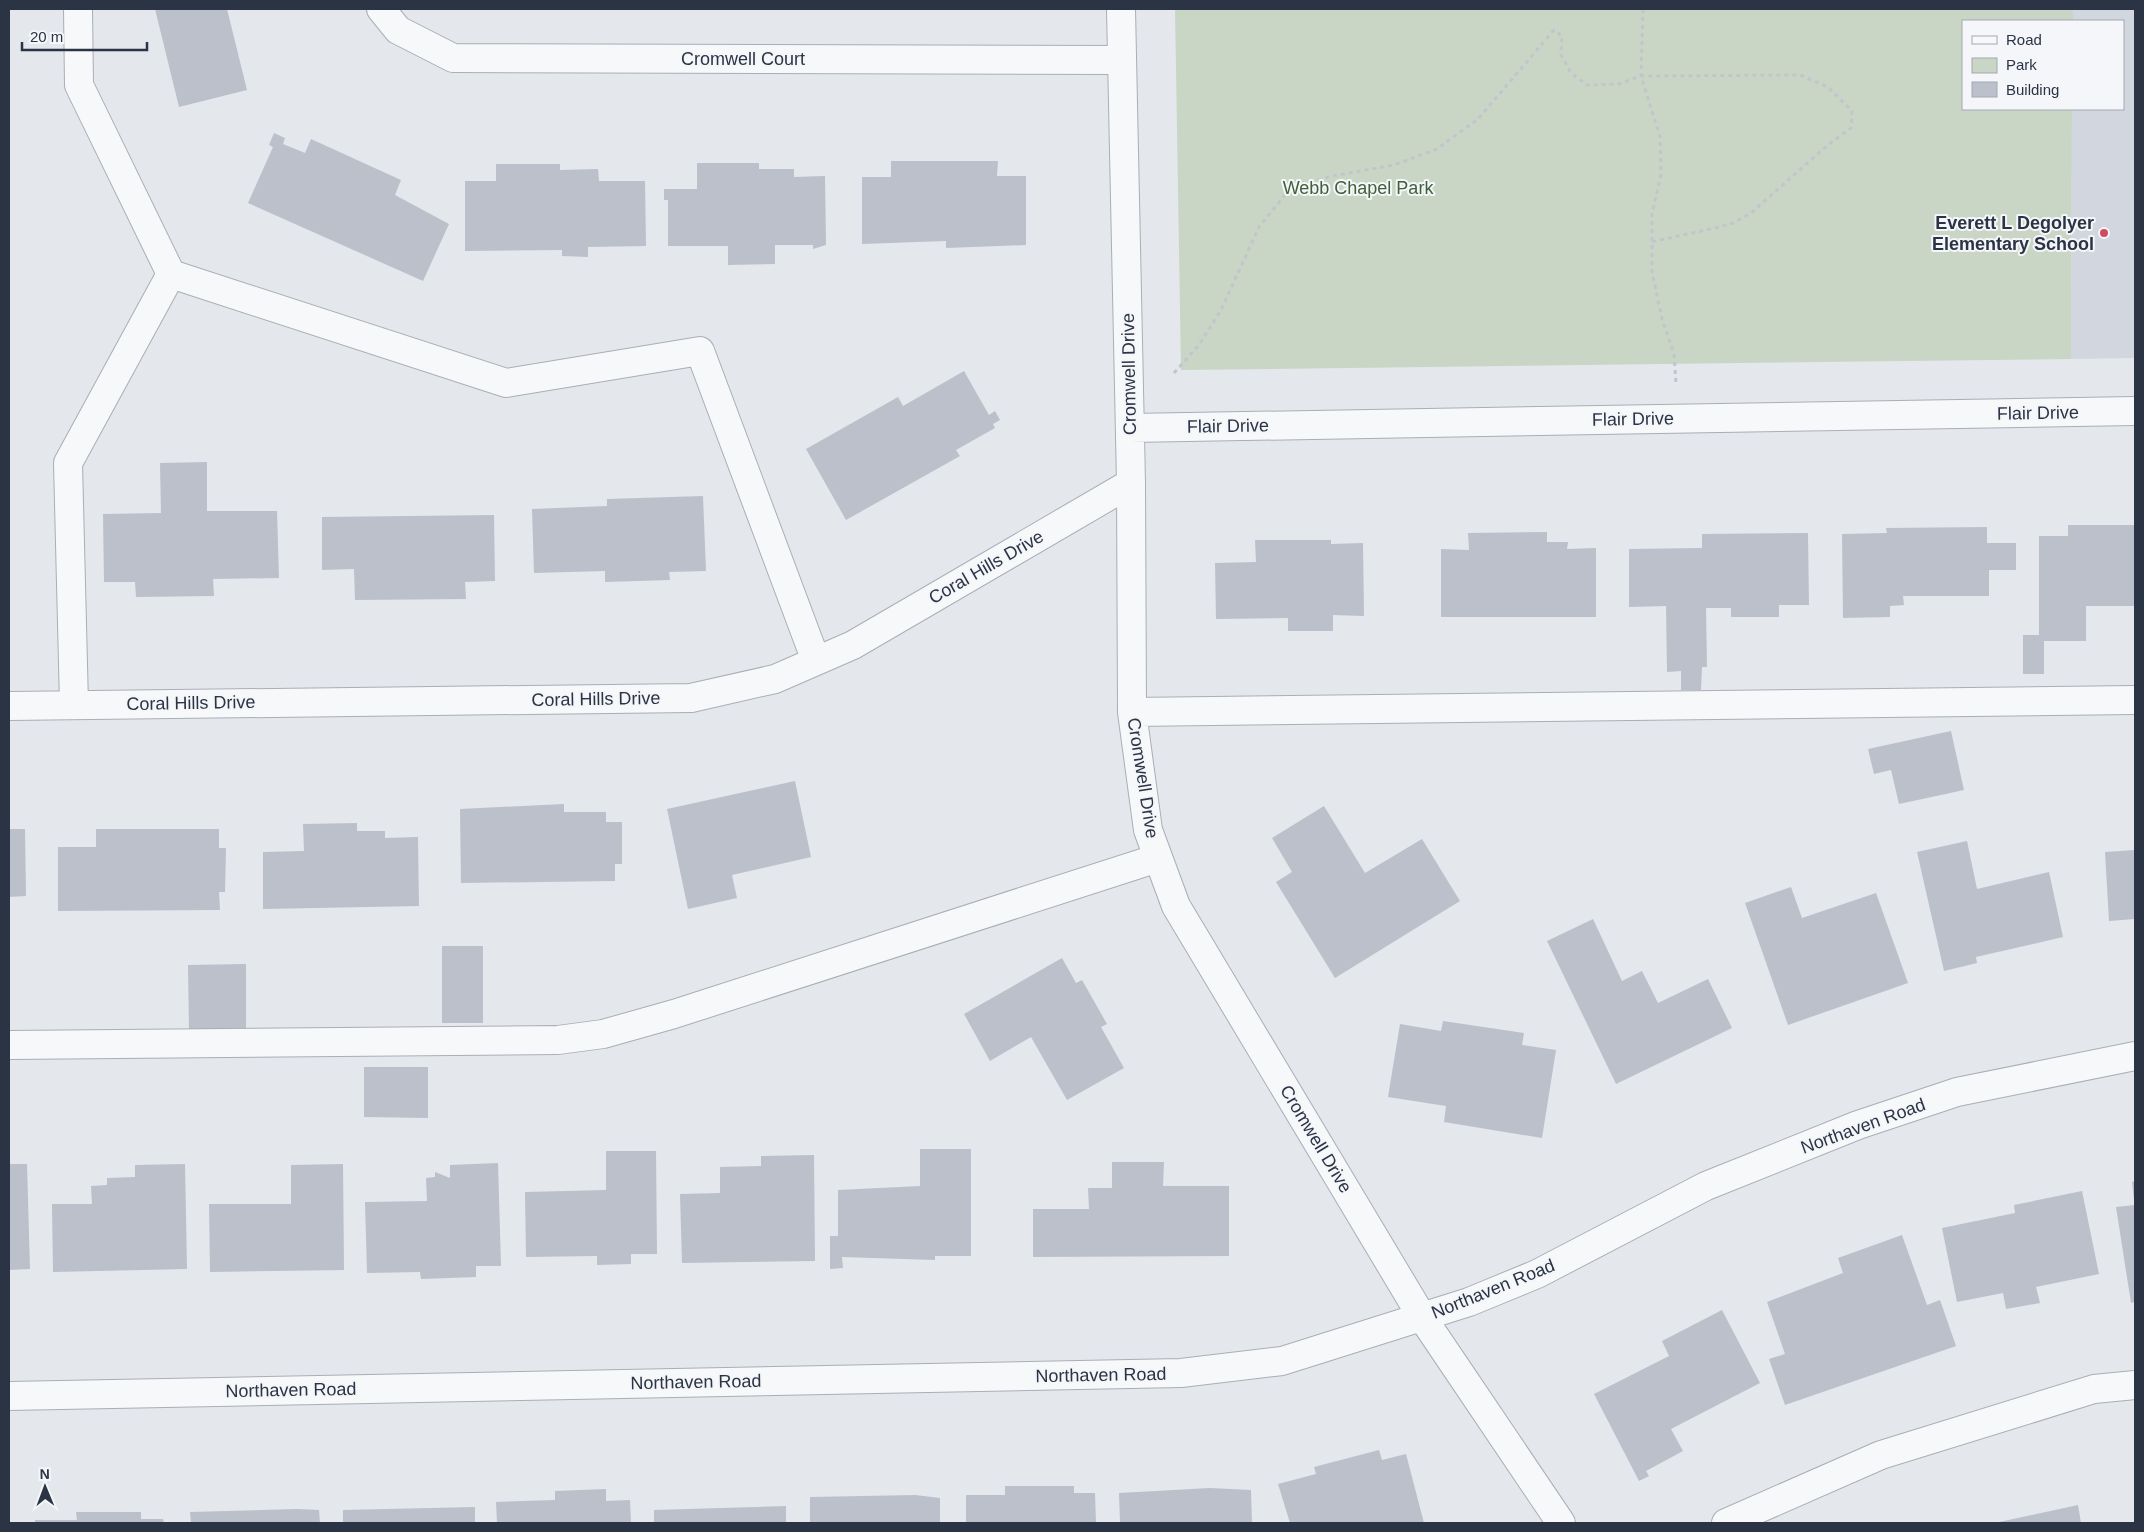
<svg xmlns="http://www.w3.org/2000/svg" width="2144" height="1532" font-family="Helvetica,sans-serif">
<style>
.built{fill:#d2d6de}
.green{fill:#c9d6c5}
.building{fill:#bbc0ca}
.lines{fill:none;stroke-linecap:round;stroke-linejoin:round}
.minor-casing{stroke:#a9aeb7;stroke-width:30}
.path{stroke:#c2c5cb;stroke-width:3;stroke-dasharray:4 4;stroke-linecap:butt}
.minor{stroke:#f7f8fa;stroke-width:28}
.poi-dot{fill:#d1495b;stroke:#f4f6f9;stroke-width:2}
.labels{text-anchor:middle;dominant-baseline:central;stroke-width:4;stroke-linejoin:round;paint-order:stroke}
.street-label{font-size:18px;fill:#2b3445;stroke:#f4f6f9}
.park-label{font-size:18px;fill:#3f6138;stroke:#f4f6f9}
.poi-label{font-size:18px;font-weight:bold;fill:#2b3445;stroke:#f4f6f9;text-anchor:end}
</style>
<rect width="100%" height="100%" fill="#e4e7ec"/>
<path class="built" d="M2073 9H2135V358L2071 359 2072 109H2123V21H2073Z"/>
<path class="green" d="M1175 9H2073V21H1963V109H2072L2071 359 1181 370Z"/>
<path class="building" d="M155 9H227L247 90 179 107Z
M274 133 285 138 283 144 305 153 311 139 401 180 395 195 449 224 423 281 248 203 273 147 269 145Z
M891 161H998L997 176H1026V245L946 248V241L862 244V177H891Z
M697 163H759V169H794V177L825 176 826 245 813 249V245H775V264L728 265V246H668V200H664V189H697Z
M496 164H560V170L598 169 599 181H645L646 246 588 247V257L562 256V250L465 251V181H496Z
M964 371 989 415 995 411 1000 420 993 424 995 428 956 450 960 456 846 520 806 449 898 397 903 406Z
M207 462V511H277L279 578 213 579 214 596 136 597 135 582H104L103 514 161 513 160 463Z
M703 496 706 571 669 572 670 580 605 582V571L534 573 532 509 607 506V499Z
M494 515 495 581 465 582 466 599 355 600 354 569 322 570V517Z
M2068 525H2135V606H2086V641H2044V674H2023V635H2039V536H2068Z
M1987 527V543H2016V570H1989V596H1903L1904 605 1890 606V617L1843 618 1842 534 1887 533 1886 528Z
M1547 532V542H1568L1567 549 1596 548V617H1441V549L1469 550 1468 533Z
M1808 533 1809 605H1779V617H1731V608H1706L1707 667H1702L1701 690H1681V671L1667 672 1666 606 1629 607V549L1702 548V534Z
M1255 540H1331V544L1363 543 1364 616 1333 615V631H1288V618L1216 619 1215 563 1256 562Z
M1951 731 1964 790 1899 804 1891 770 1874 774 1868 749Z
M795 781 811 857 732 875 737 898 688 909 667 809Z
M564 804V812H606V822H622V864H615V881L461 883 460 809Z
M1324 806 1365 873 1422 839 1460 901 1335 978 1276 882 1292 872 1272 838Z
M357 823V831H385V838L418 837 419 906 263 909V852L304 851 303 824Z
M9 829H25L26 896 9 897Z
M96 829H219V848H226L225 892H219L220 910 58 911V847H96Z
M1967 841 1977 889 2049 872 2063 937 1976 957 1977 963 1944 971 1917 852Z
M2135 850V919L2109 921 2105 852Z
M1791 887 1802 918 1876 893 1908 983 1788 1025 1745 903Z
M1593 919 1622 981 1642 971 1658 1003 1708 979 1732 1028 1616 1084 1547 941Z
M442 946H483V1023H442Z
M1062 958 1076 983 1082 980 1107 1024 1101 1027 1124 1068 1067 1100 1031 1037 990 1061 964 1014Z
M246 964V1029H189L188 965Z
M1443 1021 1524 1033 1522 1045 1556 1050 1542 1138 1444 1122 1446 1106 1388 1097 1400 1024 1441 1031Z
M364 1067H428V1118L364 1117Z
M920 1149H971V1256H935V1260L842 1257 843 1268 830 1269V1236H838V1190L920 1186Z
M606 1151H656L657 1254H631V1264L597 1265V1256L526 1257 525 1192 606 1190Z
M814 1155 815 1261 682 1263 680 1194 720 1193V1167L761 1166V1156Z
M1112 1162H1164L1163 1186H1229V1256L1033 1257V1209H1089L1088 1188H1112Z
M498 1163 501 1266H476V1277L421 1279 420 1272 367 1273 365 1202 427 1201 426 1178 435 1177V1172L450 1178V1165Z
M9 1164H27L30 1269 9 1270Z
M185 1164 187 1269 53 1272 52 1204H92L91 1186 107 1185V1178L135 1177V1165Z
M343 1164 344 1270 210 1272 209 1204H291V1165Z
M2135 1181V1200H2134L2132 1182Z
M2082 1191 2099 1274 2036 1287 2040 1303 2006 1309 2003 1293 1957 1302 1942 1228 2015 1213 2014 1205Z
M2135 1205V1302L2131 1303 2116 1207Z
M1902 1235 1927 1305 1940 1300 1956 1346 1785 1405 1769 1359 1785 1354 1767 1302 1843 1273 1838 1258Z
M1722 1310 1760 1383 1671 1429 1683 1451 1646 1471 1649 1476 1639 1481 1594 1394 1669 1356 1662 1341Z
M1379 1450 1382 1460 1406 1454 1424 1523H1290L1278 1484 1316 1474 1314 1467Z
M1005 1486H1074V1493H1095L1096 1523H966V1495H1005Z
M1210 1488 1251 1490 1252 1523H1120L1119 1493Z
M606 1489V1501L630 1500 631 1523H497L496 1502 555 1500V1491Z
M915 1495 940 1498V1523H810V1497Z
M2078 1505 2081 1523H1999V1522Z
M786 1506V1523H654V1510Z
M475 1507V1523H343V1510Z
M297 1509 319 1510 320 1523H191L190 1512Z
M76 1512H141V1519H163L164 1523H35V1520H77Z"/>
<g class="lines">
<defs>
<path id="minor" d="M78 9 79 85 171 274 506 383 700 351 816 661
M381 9 398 30 453 58 1121 60
M1121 9 1131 483 1132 712 1148 830 1176 906 1422 1317 1561 1523
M1130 428 2135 411
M74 704 68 463 171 274
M9 706 691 698 775 679 853 645 1131 483
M1132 712 2135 700
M9 1045 558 1040 603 1034 674 1014 1158 858
M9 1396 1181 1373 1282 1361 1469 1302 1537 1274 1706 1186 1858 1125 1957 1092 2135 1056
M1726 1523 1881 1455 2094 1389 2135 1385"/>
</defs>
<use href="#minor" class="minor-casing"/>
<path class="path" d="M1643 9 1641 76 1660 137 1661 174 1652 214V272L1662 319 1674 354 1676 384
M1174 373 1199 345 1221 310 1259 227 1289 190 1332 176 1394 165 1437 149 1478 119 1554 30 1562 36 1561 55 1571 73 1587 85 1619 84 1641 76 1800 75 1828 87 1852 111 1851 128 1829 144 1751 213 1733 223 1715 228 1651 242"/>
<use href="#minor" class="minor"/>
</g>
<circle class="poi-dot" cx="2104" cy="233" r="5"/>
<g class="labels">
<g class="street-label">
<text x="743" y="59">Cromwell Court</text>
<text transform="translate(1129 374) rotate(-91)">Cromwell Drive</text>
<text transform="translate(2038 413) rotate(-1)">Flair Drive</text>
<text transform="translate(1633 419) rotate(-1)">Flair Drive</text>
<text transform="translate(1228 426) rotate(-1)">Flair Drive</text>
<text transform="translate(986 567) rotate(-30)">Coral Hills Drive</text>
<text transform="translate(596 699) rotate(-1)">Coral Hills Drive</text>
<text transform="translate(191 703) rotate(-1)">Coral Hills Drive</text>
<text transform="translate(1143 778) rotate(81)">Cromwell Drive</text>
<text transform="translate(1863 1126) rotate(-20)">Northaven Road</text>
<text transform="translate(1316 1139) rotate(59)">Cromwell Drive</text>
<text transform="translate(1493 1289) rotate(-22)">Northaven Road</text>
<text transform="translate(1101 1375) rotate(-1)">Northaven Road</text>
<text transform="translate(696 1382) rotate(-1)">Northaven Road</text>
<text transform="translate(291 1390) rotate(-1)">Northaven Road</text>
</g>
<g class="park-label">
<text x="1358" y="188">Webb Chapel Park</text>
</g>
<g class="poi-label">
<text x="2094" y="223">Everett L Degolyer<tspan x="2094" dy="21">Elementary School</tspan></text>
</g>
</g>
<rect width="2144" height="1532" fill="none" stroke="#2b3445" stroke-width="20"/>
<rect x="1962" y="20" width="162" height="90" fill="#f4f6f9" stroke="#a4a8b1"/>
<rect x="1972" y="36" width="25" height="8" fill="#f7f8fa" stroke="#a4a8b1"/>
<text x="2006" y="45" font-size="15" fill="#2b3445">Road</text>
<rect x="1972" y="58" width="25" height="15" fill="#c9d6c5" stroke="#a4a8b1"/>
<text x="2006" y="70" font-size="15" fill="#2b3445">Park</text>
<rect x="1972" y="82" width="25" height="15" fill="#bbc0ca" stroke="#a4a8b1"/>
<text x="2006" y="95" font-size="15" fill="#2b3445">Building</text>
<g transform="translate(45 1487) rotate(359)" stroke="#f4f6f9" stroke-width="4" paint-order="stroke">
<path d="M0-4L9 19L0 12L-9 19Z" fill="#2b3445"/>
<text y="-8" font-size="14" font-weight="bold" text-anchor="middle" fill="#2b3445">N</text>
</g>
<path d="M22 42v8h125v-8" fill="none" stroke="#2b3445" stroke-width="2.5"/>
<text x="30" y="42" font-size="15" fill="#2b3445" stroke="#f4f6f9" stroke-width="4" paint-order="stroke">20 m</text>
</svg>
